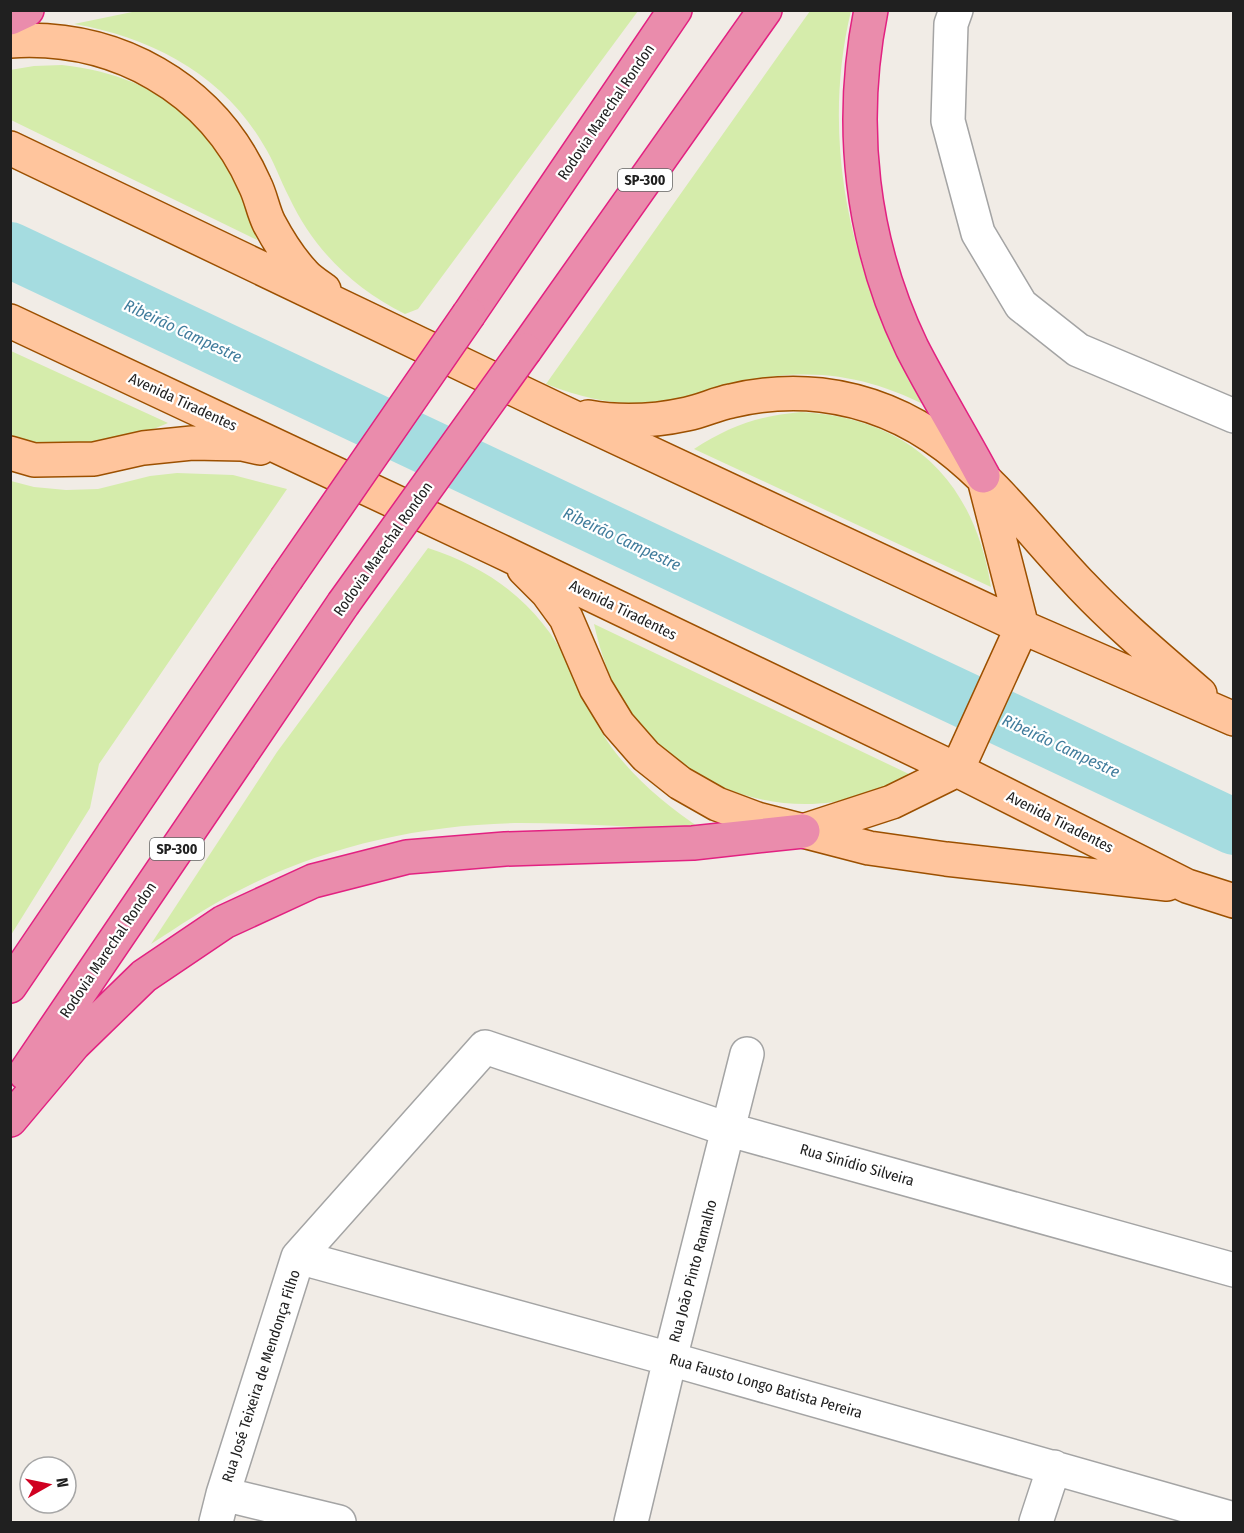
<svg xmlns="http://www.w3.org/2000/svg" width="1244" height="1533" font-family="'Fira Sans Condensed',sans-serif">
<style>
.grass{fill:#d5ecab}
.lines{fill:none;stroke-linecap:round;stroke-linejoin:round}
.river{stroke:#a5dce0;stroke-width:56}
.minor-casing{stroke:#a4a4a4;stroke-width:36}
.major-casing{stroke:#9c5000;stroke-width:36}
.highway-casing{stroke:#e22181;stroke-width:36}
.minor{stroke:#fff;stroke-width:33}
.major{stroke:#ffc59d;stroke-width:33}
.highway{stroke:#ea8cac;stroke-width:33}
.highway-bridge-casing{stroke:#e22181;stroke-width:36;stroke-linecap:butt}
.highway-bridge{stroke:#ea8cac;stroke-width:33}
.labels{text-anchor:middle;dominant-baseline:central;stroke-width:4.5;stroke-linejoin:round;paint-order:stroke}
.shield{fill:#fff;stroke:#636363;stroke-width:1.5}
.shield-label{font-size:14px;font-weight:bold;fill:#202020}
.street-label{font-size:15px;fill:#202020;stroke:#fff}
.water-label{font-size:16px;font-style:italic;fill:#407c9c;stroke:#fff}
</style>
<rect width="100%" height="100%" fill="#f1ece6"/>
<path class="grass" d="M137 11V10L638 11 418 309 405 314C353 288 314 250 289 197 280 180 274 161 263 144 223 75 151 37 74 24Z
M810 11H851C825 119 842 236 890 336 902 362 920 386 935 410 883 383 836 370 777 376 754 378 733 388 711 393 646 408 609 408 546 384Z
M62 65C169 77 232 137 257 240L11 120 10 70 34 66Z
M11 351 168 423C119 444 63 454 11 437Z
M801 412C910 418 974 480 991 587L694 449C730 426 758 416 801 412Z
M177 473 233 475 287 489 99 764 90 808 11 935V481L34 487 66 490 98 489 150 476Z
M428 548C492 569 540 605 570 667 583 695 594 723 612 748 637 781 668 807 703 830 643 828 582 823 521 823 424 824 323 846 236 892 207 907 179 926 151 944L277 752Z
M594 624 911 775C895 783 878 791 861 796 774 822 676 783 627 709 610 682 601 654 594 624Z"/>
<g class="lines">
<path class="river" d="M10 250 1234 827"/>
<defs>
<path id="minor" d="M956 10 951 24 948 121 978 233 1021 305 1078 350 1234 416
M298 1257 670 1359 1234 1519
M223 1494 339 1522
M216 1522 223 1494 298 1257 485 1047 730 1130 1234 1270
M631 1522 670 1359 747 1054
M1036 1522 1054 1467"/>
<path id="major" d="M10 41C115 34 212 87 255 185 261 197 263 211 269 223 277 238 291 260 303 273 308 279 317 285 324 290
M10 148 560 411 1022 627 1234 719
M10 321 498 550 957 770 1187 886 1234 901
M588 417C621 423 655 421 687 414 702 411 716 404 731 401 760 394 792 392 821 395 947 410 1003 503 1082 586 1119 625 1160 659 1200 694
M10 453 34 460 94 459 143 448 192 443 242 444 260 448
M524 569 547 592 566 618 596 688 618 724 646 756 680 783 717 804 757 819 869 848 946 859 1167 884
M803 831 892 802 957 770 1022 627 985 483"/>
<path id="highway" d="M871 10C848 125 861 242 912 348 934 391 960 433 983 476
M10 18 27 10
M469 314 675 10
M525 350 765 10
M10 986 286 579
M25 1073 343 604
M10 1120 74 1044 144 976 224 922 313 881 407 857 505 849 693 843 803 831"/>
</defs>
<use href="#minor" class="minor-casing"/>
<use href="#major" class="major-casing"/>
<use href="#highway" class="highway-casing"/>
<use href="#minor" class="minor"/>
<use href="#major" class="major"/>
<use href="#highway" class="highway"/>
<defs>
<path id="highway-bridge" d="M286 579 469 314
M343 604 525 350"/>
</defs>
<use href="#highway-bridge" class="highway-bridge-casing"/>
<use href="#highway-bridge" class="highway-bridge"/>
</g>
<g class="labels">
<g class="shield">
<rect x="618" y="169" width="54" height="22" rx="4.5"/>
<rect x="150" y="838" width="54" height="22" rx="4.5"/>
</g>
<g class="shield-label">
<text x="645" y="180">SP-300</text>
<text x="177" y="849">SP-300</text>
</g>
<g class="street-label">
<text transform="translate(606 112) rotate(-56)">Rodovia Marechal Rondon</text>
<text transform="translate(183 402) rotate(25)">Avenida Tiradentes</text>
<text transform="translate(383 549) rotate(-55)">Rodovia Marechal Rondon</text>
<text transform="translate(623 610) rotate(26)">Avenida Tiradentes</text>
<text transform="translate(1060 822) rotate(27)">Avenida Tiradentes</text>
<text transform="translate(108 950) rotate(-56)">Rodovia Marechal Rondon</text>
<text transform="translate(857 1165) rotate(16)">Rua Sinídio Silveira</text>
<text transform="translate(693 1271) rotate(-75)">Rua João Pinto Ramalho</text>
<text transform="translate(261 1376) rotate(-72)">Rua José Teixeira de Mendonça Filho</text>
<text transform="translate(766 1386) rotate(16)">Rua Fausto Longo Batista Pereira</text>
</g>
<g class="water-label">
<text transform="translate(183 331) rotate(25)">Ribeirão Campestre</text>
<text transform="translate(622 539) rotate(25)">Ribeirão Campestre</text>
<text transform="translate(1061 746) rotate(25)">Ribeirão Campestre</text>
</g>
</g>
<rect width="1244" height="1533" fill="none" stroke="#202020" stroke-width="24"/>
<g transform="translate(48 1485) rotate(81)"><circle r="28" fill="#ffffff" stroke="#a6a6a6" stroke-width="1.5"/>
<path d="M0-4.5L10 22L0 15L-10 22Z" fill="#d00021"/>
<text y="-9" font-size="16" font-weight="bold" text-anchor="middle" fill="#202020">N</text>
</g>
</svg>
